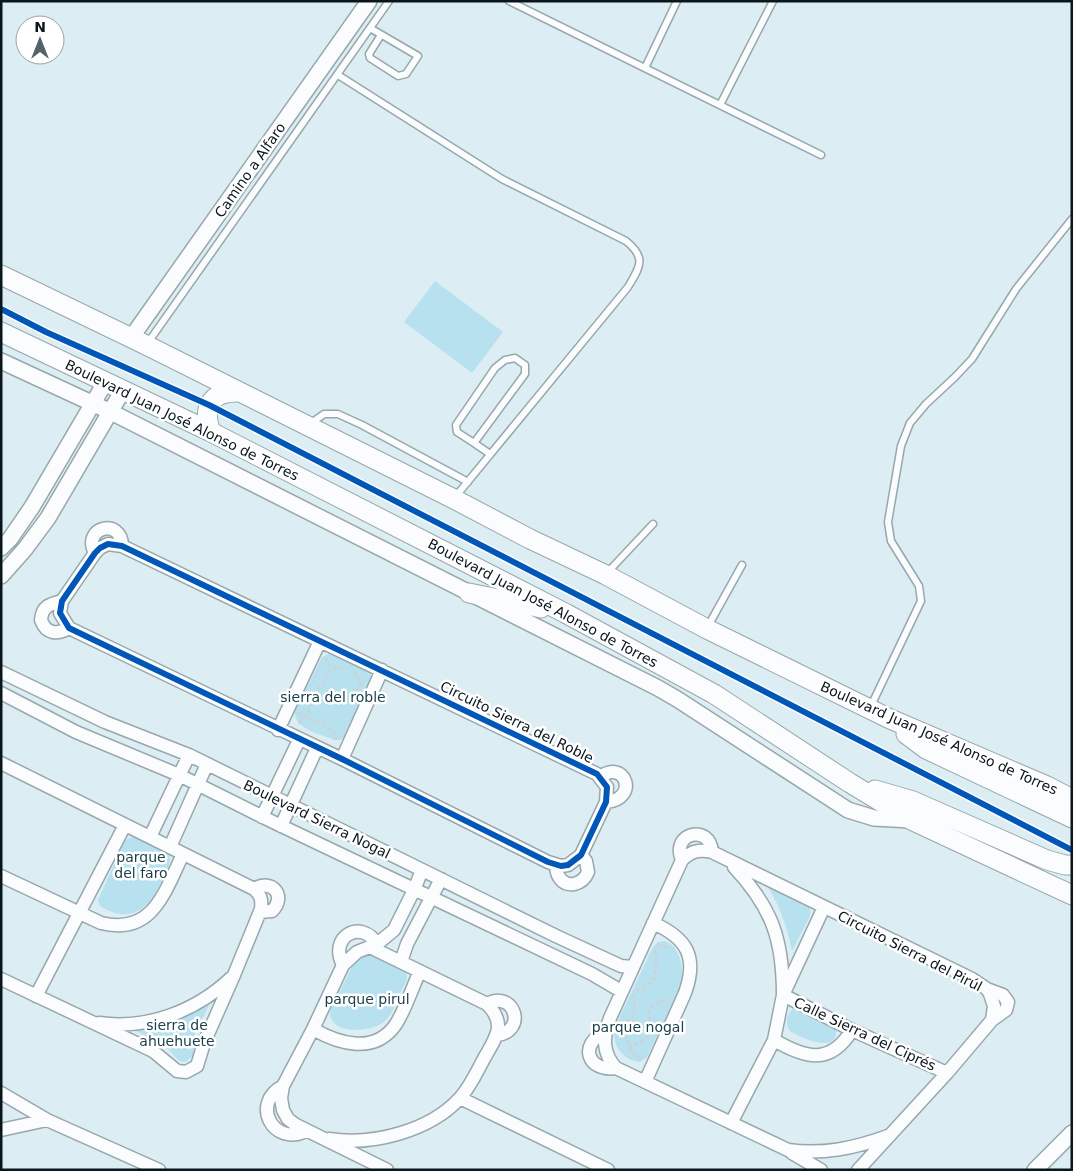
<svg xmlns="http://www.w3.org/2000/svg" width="1073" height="1171" font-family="'DejaVu Sans',sans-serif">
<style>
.green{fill:#b7e1ef}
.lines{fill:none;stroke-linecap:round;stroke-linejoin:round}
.service-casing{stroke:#98a7ac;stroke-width:9}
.minor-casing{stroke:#98a7ac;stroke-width:15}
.tertiary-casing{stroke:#98a7ac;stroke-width:18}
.primary-casing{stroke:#98a7ac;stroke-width:21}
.path{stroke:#cdd2d4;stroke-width:2.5;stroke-dasharray:4 2.5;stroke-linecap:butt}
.service{stroke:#fafcfd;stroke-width:6}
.minor{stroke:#fafcfd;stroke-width:12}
.tertiary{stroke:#fafcfd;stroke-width:15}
.primary{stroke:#fafcfd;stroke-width:19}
.cycleway-casing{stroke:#fff;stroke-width:9}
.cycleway{stroke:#0057b8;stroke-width:6}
.labels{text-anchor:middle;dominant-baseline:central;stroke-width:5;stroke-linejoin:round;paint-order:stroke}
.street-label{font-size:14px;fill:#09171c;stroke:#fff}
.park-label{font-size:14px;fill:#1c414c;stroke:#fff}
</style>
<rect width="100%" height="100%" fill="#dcedf3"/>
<path class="green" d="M435 281 503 332 472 373 404 322Z
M332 652 370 671 373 678 345 737 341 740H334C321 734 293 729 295 711L322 657Z
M135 836 169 852C172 863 167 871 162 881 148 909 131 925 100 906L98 900 124 842 127 839Z
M766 884 806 903C810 908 812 912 809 918L792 951C787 927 780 905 766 884Z
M664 941C680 945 684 969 682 983L647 1057 640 1062C622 1060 613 1046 614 1029L653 947 658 942Z
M365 951 406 971C409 979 404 986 400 993 396 1003 393 1014 385 1021 372 1033 329 1036 330 1011L357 957Z
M213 997 195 1034 193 1056 185 1062 179 1061 168 1049 157 1041 125 1026Z
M795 1007 836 1027C840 1056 801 1038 790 1031 784 1023 787 1012 795 1007Z"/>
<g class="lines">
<defs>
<path id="service" d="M509 1 821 155
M370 28 418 56 406 74 398 76 370 58 369 54 381 35
M645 68 677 1
M338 75 502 179 626 241C647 258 640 267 628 287L456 496
M720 105 773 1
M147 344 389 1
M310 424 324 414H338L362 425 468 482
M474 443 457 432 456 425 495 368 505 360 515 358 525 365V374L474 443 490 454
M606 574 653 524
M707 628 742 565
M870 708 921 601 919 586 891 541 888 522 901 446 910 423 926 404 955 377 972 359 1016 289 1072 219"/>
<path id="minor" d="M108 544 122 546 597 774 607 787 606 802 581 855 568 865 561 866 548 862 342 759 69 628 60 613 62 601 95 553 100 548Z
M95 553C81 527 122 517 122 546
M62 601C50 604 42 606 41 620 46 634 57 635 69 628
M1 672 105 722 189 755 556 936 621 966 632 967
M1 693 76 732 179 775 271 821 592 974 621 991
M278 730 320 641
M342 759 382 670
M1 763 254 889C261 895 262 900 261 909L234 975 204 1043 197 1066 186 1072 177 1071 153 1051 1 979
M600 777C625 758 640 799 606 802
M262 817 299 740
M281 826 317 748
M150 837 189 755
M170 847 207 764
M682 860C670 833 710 823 712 852
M556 865C556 869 557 874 559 877 567 890 583 884 588 872L586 861 581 855
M734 867C772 908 783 939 783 995L852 1030 947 1073
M1 876 101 923C153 936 165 891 183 854
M254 889C272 878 287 896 272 911L260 912
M401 962 407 944 441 879
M343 965C328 937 361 918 377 944
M987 989 1003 995 1008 1002 1006 1010 992 1020
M36 996 125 825
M487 1004C514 989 528 1031 497 1035
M99 1023C147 1030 196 1011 231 978
M313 1029C339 1044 375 1055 396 1024 406 1008 412 988 420 971
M604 1033C579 1044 587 1072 616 1068
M774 1040C805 1058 830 1066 852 1030
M645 1082 685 993C698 957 687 938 653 923
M283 1086C250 1103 273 1147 306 1131
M1 1093 47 1120 159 1170
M460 1098 608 1170
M731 1123 774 1040 783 995 824 907
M1 1130 47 1120
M329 1139C372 1146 430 1131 460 1098 471 1086 478 1069 486 1055 497 1036 506 1023 487 1004L370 947
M792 1153 821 1170
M387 1170 296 1125 288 1119 283 1110 281 1098 283 1086 313 1029 343 965 357 952 377 944 394 930 414 890 422 870
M858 1170 947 1073 992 1020 994 1006 990 994 987 989 972 979 712 852C699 849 691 851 682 860L610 1018C603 1037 602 1053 616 1068L788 1150C823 1155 855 1148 888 1136"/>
<path id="tertiary" d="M131 338 369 1
M1 361 111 412 658 688 677 699 848 810 874 818 911 820
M1 548 10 539 32 507 106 381
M1 576 25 549 48 518 123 390
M1035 1170 1072 1133"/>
<path id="primary" d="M1 275 146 345 454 499 530 539 606 575 707 629 888 718 1047 786 1072 799
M1 332 211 432 565 613 714 694 850 783 911 820 1072 895
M211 432C202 408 210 392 237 392
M469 593 541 608
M906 734 926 749 1072 818
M875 790 913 801 1047 860 1065 865H1072"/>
</defs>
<use href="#service" class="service-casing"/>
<use href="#minor" class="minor-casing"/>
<use href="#tertiary" class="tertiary-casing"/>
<use href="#primary" class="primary-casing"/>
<path class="path" d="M325 658 331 667 347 668
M354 672 359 680H364
M355 698 357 688 363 681
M298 713 326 726 332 730 336 736 335 740
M305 718 308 714 311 696 325 681 330 667
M299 724 303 716
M657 946 662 945 668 948
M637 991C642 987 648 986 652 982 658 974 657 957 654 948
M620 1023 622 1026C627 1040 629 1052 642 1060
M621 1024C638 1017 634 1011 634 995
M629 1048 645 1039 651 1032 649 1013 650 1008 669 997"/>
<use href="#service" class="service"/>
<use href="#minor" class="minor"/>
<use href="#tertiary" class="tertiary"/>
<use href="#primary" class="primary"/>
<defs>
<path id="cycleway" d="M1 309 46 332 209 405 1072 850
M108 544 122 546 597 774 607 787 606 802 581 855 568 865 561 866 548 862 342 759 69 628 60 613 62 601 95 553 100 548Z"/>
</defs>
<use href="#cycleway" class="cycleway-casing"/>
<use href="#cycleway" class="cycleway"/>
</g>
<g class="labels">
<g class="street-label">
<text transform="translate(250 170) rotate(-55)">Camino a Alfaro</text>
<text transform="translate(182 420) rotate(26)">Boulevard Juan José Alonso de Torres</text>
<text transform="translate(543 603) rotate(28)">Boulevard Juan José Alonso de Torres</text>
<text transform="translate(517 722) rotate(26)">Circuito Sierra del Roble</text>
<text transform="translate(939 738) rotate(24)">Boulevard Juan José Alonso de Torres</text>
<text transform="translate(317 819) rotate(26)">Boulevard Sierra Nogal</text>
<text transform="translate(910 951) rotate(27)">Circuito Sierra del Pirúl</text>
<text transform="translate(865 1034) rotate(25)">Calle Sierra del Ciprés</text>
</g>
<g class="park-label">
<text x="333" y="697">sierra del roble</text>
<text x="141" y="857">parque<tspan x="141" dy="16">del faro</tspan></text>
<text x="367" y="999">parque pirul</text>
<text x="177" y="1025">sierra de<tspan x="177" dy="16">ahuehuete</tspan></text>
<text x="638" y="1027">parque nogal</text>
</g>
</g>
<rect width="1073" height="1171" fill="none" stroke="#09171c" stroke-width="5"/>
<g transform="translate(40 40)"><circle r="24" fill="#ffffff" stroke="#9da2a4"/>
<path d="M0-4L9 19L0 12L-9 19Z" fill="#536267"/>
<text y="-8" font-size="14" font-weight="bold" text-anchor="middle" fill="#09171c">N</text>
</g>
</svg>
